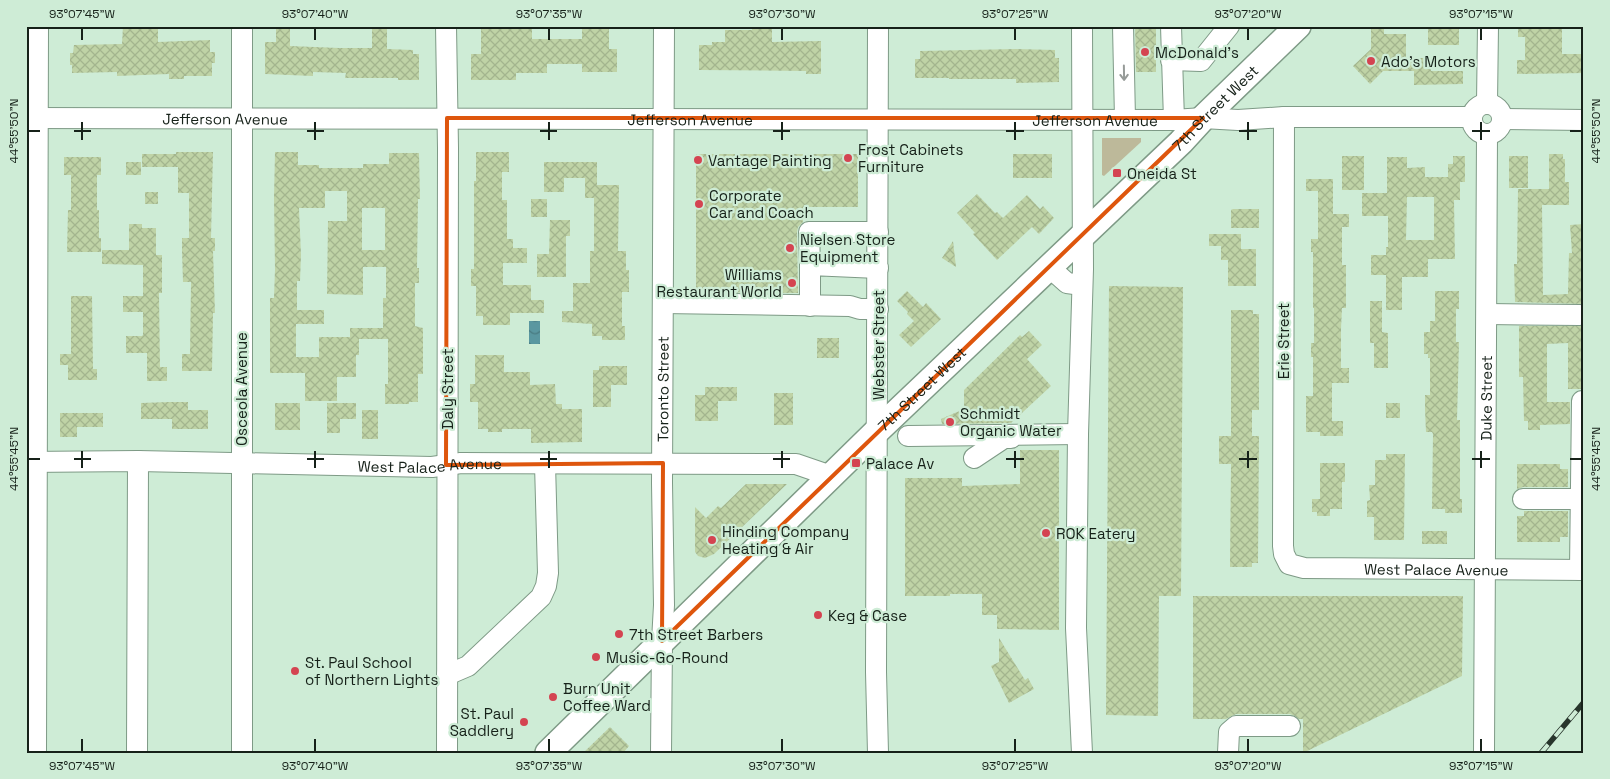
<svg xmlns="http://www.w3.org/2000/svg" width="1610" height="779" font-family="'Space Grotesk',sans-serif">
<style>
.green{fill:#bdb99a}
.water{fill:url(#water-waves)}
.building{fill:url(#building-cross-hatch);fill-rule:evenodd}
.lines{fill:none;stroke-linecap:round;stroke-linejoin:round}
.minor-casing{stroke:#7e9a86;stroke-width:22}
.major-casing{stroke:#7e9a86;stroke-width:28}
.minor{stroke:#fff;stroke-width:20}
.major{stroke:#fff;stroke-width:25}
.rail-casing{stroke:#28352c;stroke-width:5.5}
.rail{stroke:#ceecd6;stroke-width:4;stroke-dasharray:11;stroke-linecap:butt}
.oneway{stroke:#969b98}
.marked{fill:none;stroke:#de560d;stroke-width:4;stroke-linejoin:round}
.ticks{fill:none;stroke:#162119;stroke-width:2}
.poi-dot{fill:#d44451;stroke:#ceecd6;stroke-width:2}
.labels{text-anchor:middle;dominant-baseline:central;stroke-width:4.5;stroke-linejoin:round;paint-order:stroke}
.poi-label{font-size:15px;fill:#162119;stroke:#ceecd6;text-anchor:start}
.street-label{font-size:15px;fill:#162119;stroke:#ceecd6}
.neatline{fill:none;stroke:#162119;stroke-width:2}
.ticks-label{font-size:12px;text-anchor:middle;fill:#162119}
</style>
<defs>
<pattern id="water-waves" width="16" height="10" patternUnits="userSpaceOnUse" patternTransform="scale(1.25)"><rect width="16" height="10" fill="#5a97a0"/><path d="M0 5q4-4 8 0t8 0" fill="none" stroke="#497b82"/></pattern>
<pattern id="building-cross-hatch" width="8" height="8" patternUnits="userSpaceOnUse" patternTransform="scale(1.25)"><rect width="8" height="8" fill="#bfd3a6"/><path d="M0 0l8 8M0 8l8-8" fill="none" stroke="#a3b58e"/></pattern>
</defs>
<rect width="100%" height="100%" fill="#ceecd6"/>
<path class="green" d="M1102 138H1141V142L1104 176 1102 175Z"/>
<path class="water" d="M529 321H540V344H529Z"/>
<path class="building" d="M123 26H158V42L210 40V52H215V63H212V76H184V79H169V74L117 76V72L72 73V65H70V53H73L74 45 122 44Z
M276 26H290V46L339 48H372V26H387V49L413 50V54H419V80H398V78H345L346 73 313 72V76L265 74V42H276Z
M481 26H532V39H582V26H609V49H617V72H582V64H547V73H516V80H471V54H481Z
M1135 26H1156V72H1136Z
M1371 26H1384V34H1406V58H1430L1431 71H1463V84L1414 85V71H1383L1370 84 1353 66 1371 49Z
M1518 26H1562V54H1584V73L1517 74V60H1525V37H1518Z
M752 27H772V42L821 41V74H806V71L699 70V45H712V42H725V30H752Z
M1428 27H1459V45H1428Z
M1016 49 1055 50V58H1059V82L1016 83V79H949V78H915V59H920V51Z
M176 152H213L211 238H215V251H213L215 313H213L212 371H182V354H190L191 282H183L182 251V238H189V193H178V167H142V154H176Z
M275 152H298V165H319V168H363V164H389V153H419L420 199H418L417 268H419V283H415V326L423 328V374H418V402H409V404H385V384H388V339H359V355H356V377H337V401H305V373H270V298H274L275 269 274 198ZM325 191H347V221H328L327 294 363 295V267H386V298H383V328H350V337H319V357H296V324H324V310H297V281H300L301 255 299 208H325ZM362 208H385V250H362Z
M476 152H509V172H502V200H507V239H513V248H527V263H503V285H531V300H544V313H510V325H483V316H476V286H471V269H474V181H476Z
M696 154H858V207H803V222L798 227 797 232 798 293 696 292Z
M1013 154H1052V178H1013Z
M1549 154H1563V159H1565V182H1569V205H1542L1543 295 1568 294 1569 253H1572L1570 225 1584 224V304L1515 302 1514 264H1517L1518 189H1549Z
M1342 156H1364V190H1342Z
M1453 156H1465V182H1460V200H1454L1455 259H1428V277H1402V310H1386V275H1371V255H1386V247H1388V216H1362V193H1387V157H1407V168L1425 167V177H1448V164H1453ZM1407 197H1434V240H1406Z
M1509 156H1528V188H1509Z
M64 157H101V175H97V210H99V238H101V252H67L68 210H71V175H64Z
M126 162H141V175H126Z
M544 162H597V185H619L618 251H626V270H629V292H622V326H625V340H602V336H592V324L562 322V311H573V283H590V251H594V198H585V178H564V192H544Z
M1306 179H1333V214H1349V227H1342V265H1346V308H1342L1341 329V368H1349V383H1332V421H1343V436H1320V432H1306V396H1313V357H1311V343H1314V308H1313V252H1311V239H1318V191H1306Z
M145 192H158V204H145Z
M977 194 995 213 997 212 1003 218 1027 195 1040 209 1043 206 1054 218 1039 234 1032 227 997 260 973 234 975 233 957 213Z
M531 199H547V217H531Z
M1233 209H1259V228H1231V210Z
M550 220H570V236H566V277H537V254H549Z
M129 224H142V228H156V255H162V293H159L160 367H167V381H147V353H126V336H142L143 335V312H123V296H143V265L102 264V250H129Z
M1209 234H1241V249H1256V286H1228V260H1221V246H1209Z
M953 241 956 267 942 258Z
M1109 286 1183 287 1181 596H1159L1158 716 1106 715Z
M907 291 923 307 926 303 941 319 911 347 899 335 914 321 907 314 908 312 897 301Z
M1435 291H1459V309H1456V342H1459L1457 420H1460V499H1462V513H1445V509H1432L1433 434 1432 432H1426L1425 410V395H1430V358H1428V354H1424V332H1430V321H1435Z
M71 296H92L93 369H97V380H68V365H60V354H71Z
M1370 301H1382V332L1388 333V368H1374V343H1370Z
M1231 310H1253V314H1259V410H1252V436H1259L1258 563H1252V567H1230L1231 464H1219V436H1231Z
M1519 326H1584V389H1568V343L1547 344V402H1570V424L1540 425V430H1528V421H1524L1523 377H1519Z
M1029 331 1042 345 1027 359 1051 386 1011 423 942 424 941 419 964 409V390L1020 335 1022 337Z
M817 338H839V358H817Z
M475 355H504V372H530V385L555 384 556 404H562V409H582V442L531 443V429H502V432H488V429H478V402H470V384H475Z
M599 366H627V385H611V407H593V370H599Z
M705 387H737V401H718V421H695V395H705Z
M774 393H793V425H774Z
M169 402H188V410H208V429H172V419H141V403Z
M275 403H300V430H275Z
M327 403H356V419H340V433H327Z
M1386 403H1400V418H1386Z
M362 410H378V439H362Z
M60 413H103V427H77V437H60Z
M1020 450H1059V630L997 629V615H982V594H950V596H905V478H962V486L1020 484Z
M1386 454H1405L1404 540H1374V517H1367V501L1370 500 1369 485H1375V460H1386Z
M1320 463H1345V482H1342V509H1330V516H1317V512H1312V499H1320Z
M1517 464H1560V469H1568V487H1523L1517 489Z
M746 484H787L714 554 705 558 698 556 695 552V507L706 518 718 506 721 508Z
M1524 511H1568V537H1560V542H1517V516H1524Z
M1422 531H1447V544H1422Z
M1193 596H1463L1462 676 1303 753V719H1299L1295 716 1290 714H1236L1226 719H1193Z
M999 638 1025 680 1028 678 1034 689 1009 703 991 666 999 662Z
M610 727 629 746 623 753H583Z"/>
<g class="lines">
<defs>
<g id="minor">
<path d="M446 26 448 148 447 753"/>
<path d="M878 26 876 672 878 753"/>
<path d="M1123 26 1125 119"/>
<path d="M1171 26 1174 120"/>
<path d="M1171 60 1201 61 1229 26"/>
<path d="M1487 103 1488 26"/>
<circle cx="1487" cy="119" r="15"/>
<path id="s1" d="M1284 117 1283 546 1284 554 1289 564 1304 568 1584 570"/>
<path id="s2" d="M26 118 1174 120 1203 118 1238 120 1284 117H1467L1472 119"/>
<path d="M1503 119 1584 120"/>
<path d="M810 265 809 232H878"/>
<path d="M1049 267 1067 283 1082 285"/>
<path d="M663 303 850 306 860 309H878"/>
<path d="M810 306V265L878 268"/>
<path d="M1487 314 1580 315"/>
<path d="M908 436 1078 434"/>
<path d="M974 458 1004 438H1011"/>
<path id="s3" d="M26 462 138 461 432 467 461 463 796 464 831 476"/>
<path d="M1523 499H1584"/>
<path d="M1580 570 1582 401H1584"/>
<path d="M447 675 468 666 541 597 546 586 548 573 545 464"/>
<path d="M36 753 38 26"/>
<path d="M137 753 138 461"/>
<path d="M242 753V26"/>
<path id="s4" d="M661 753 662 641 664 605 662 483 664 26"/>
<path d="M1082 753 1076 628 1078 434 1083 269 1082 26"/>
<path d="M1228 753 1229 732 1236 726H1290"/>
<path id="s5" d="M1484 753 1487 134"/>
</g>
<g id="major">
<path id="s6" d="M548 753 877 431 1181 142 1203 118 1298 26"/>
</g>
</defs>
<use href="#minor" class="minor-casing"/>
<use href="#major" class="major-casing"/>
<use href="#minor" class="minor"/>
<use href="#major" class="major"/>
<defs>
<path id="rail" d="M1541 753 1584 702"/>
</defs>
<use href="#rail" class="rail-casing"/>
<use href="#rail" class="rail"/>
</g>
<defs><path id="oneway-shaft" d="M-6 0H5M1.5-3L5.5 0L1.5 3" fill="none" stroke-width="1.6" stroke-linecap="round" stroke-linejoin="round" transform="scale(1.25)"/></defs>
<use class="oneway" href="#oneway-shaft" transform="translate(1124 73) rotate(89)"/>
<path class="marked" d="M447 118H1203L662 641 663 463 446 465Z"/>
<path class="ticks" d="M82 28V40M315 28V40M549 28V40M782 28V40M1015 28V40M1248 28V40M1481 28V40M82 122V140M315 122V140M549 122V140M782 122V140M1015 122V140M1248 122V140M1481 122V140M28 131H40M74 131H91M307 131H324M540 131H557M773 131H790M1006 131H1024M1239 131H1257M1472 131H1490M1570 131H1582M82 451V468M315 451V468M549 451V468M782 451V468M1015 451V468M1248 451V468M1481 451V468M28 459H40M74 459H91M307 459H324M540 459H557M773 459H790M1006 459H1024M1239 459H1257M1472 459H1490M1570 459H1582M82 739V752M315 739V752M549 739V752M782 739V752M1015 739V752M1248 739V752M1481 739V752"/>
<g class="poi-dot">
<circle cx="1145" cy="52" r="5"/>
<circle cx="1371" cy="61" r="5"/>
<circle cx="848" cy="158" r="5"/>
<circle cx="698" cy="160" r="5"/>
<rect x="1112" y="168" width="10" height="10" rx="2.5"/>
<circle cx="699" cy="204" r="5"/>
<circle cx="790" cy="248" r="5"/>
<circle cx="792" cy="283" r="5"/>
<circle cx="950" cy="422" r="5"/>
<rect x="851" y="458" width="10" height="10" rx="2.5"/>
<circle cx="1046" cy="533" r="5"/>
<circle cx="712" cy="540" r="5"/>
<circle cx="818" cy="615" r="5"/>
<circle cx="619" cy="634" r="5"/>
<circle cx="596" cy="657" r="5"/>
<circle cx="295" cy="671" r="5"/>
<circle cx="553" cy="697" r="5"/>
<circle cx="524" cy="722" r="5"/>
</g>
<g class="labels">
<g class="poi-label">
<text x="1155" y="52">McDonald's</text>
<text x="1381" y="61">Ado's Motors</text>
<text x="858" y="149">Frost Cabinets<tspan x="858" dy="17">Furniture</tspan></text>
<text x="708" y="160">Vantage Painting</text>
<text x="1127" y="173">Oneida St</text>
<text x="709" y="195">Corporate<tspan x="709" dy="17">Car and Coach</tspan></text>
<text x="800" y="239">Nielsen Store<tspan x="800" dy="17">Equipment</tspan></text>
<text x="782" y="274" text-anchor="end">Williams<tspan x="782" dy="17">Restaurant World</tspan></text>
<text x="960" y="413">Schmidt<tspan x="960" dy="17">Organic Water</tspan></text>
<text x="866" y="463">Palace Av</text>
<text x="722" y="531">Hinding Company<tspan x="722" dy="17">Heating &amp; Air</tspan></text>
<text x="1056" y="533">ROK Eatery</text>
<text x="828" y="615">Keg &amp; Case</text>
<text x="629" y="634">7th Street Barbers</text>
<text x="606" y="657">Music-Go-Round</text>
<text x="305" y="662">St. Paul School<tspan x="305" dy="17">of Northern Lights</tspan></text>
<text x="563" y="688">Burn Unit<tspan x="563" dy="17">Coffee Ward</tspan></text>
<text x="514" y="713" text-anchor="end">St. Paul<tspan x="514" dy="17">Saddlery</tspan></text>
</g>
<g class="street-label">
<text stroke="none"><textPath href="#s6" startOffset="928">7th Street West</textPath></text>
<text stroke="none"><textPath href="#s2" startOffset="199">Jefferson Avenue</textPath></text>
<text stroke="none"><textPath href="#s2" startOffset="664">Jefferson Avenue</textPath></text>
<text stroke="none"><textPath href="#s2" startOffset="1069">Jefferson Avenue</textPath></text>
<text transform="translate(1283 341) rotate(-90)">Erie Street</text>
<text transform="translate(878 345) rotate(-90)">Webster Street</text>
<text stroke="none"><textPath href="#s6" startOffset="522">7th Street West</textPath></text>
<text transform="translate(241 389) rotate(-90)">Osceola Avenue</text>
<text transform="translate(447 389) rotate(-90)">Daly Street</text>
<text stroke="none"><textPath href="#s4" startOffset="364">Toronto Street</textPath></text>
<text stroke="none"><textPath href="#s5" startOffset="355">Duke Street</textPath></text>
<text stroke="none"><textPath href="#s3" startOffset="404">West Palace Avenue</textPath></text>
<text stroke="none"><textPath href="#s1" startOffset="596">West Palace Avenue</textPath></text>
</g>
</g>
<rect width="1610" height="779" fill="none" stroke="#ceecd6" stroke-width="55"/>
<rect x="28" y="28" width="1554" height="724" class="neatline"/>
<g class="ticks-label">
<text x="82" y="18">93°07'45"W</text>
<text x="315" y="18">93°07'40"W</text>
<text x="549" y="18">93°07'35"W</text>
<text x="782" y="18">93°07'30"W</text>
<text x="1015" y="18">93°07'25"W</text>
<text x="1248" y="18">93°07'20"W</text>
<text x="1481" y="18">93°07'15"W</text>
<text transform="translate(14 131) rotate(-90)" y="4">44°55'50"N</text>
<text transform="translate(1596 131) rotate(-90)" y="4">44°55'50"N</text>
<text transform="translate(14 459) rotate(-90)" y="4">44°55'45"N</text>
<text transform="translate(1596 459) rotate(-90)" y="4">44°55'45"N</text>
<text x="82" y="770">93°07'45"W</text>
<text x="315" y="770">93°07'40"W</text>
<text x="549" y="770">93°07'35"W</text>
<text x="782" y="770">93°07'30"W</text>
<text x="1015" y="770">93°07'25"W</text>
<text x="1248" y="770">93°07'20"W</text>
<text x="1481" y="770">93°07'15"W</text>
</g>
</svg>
